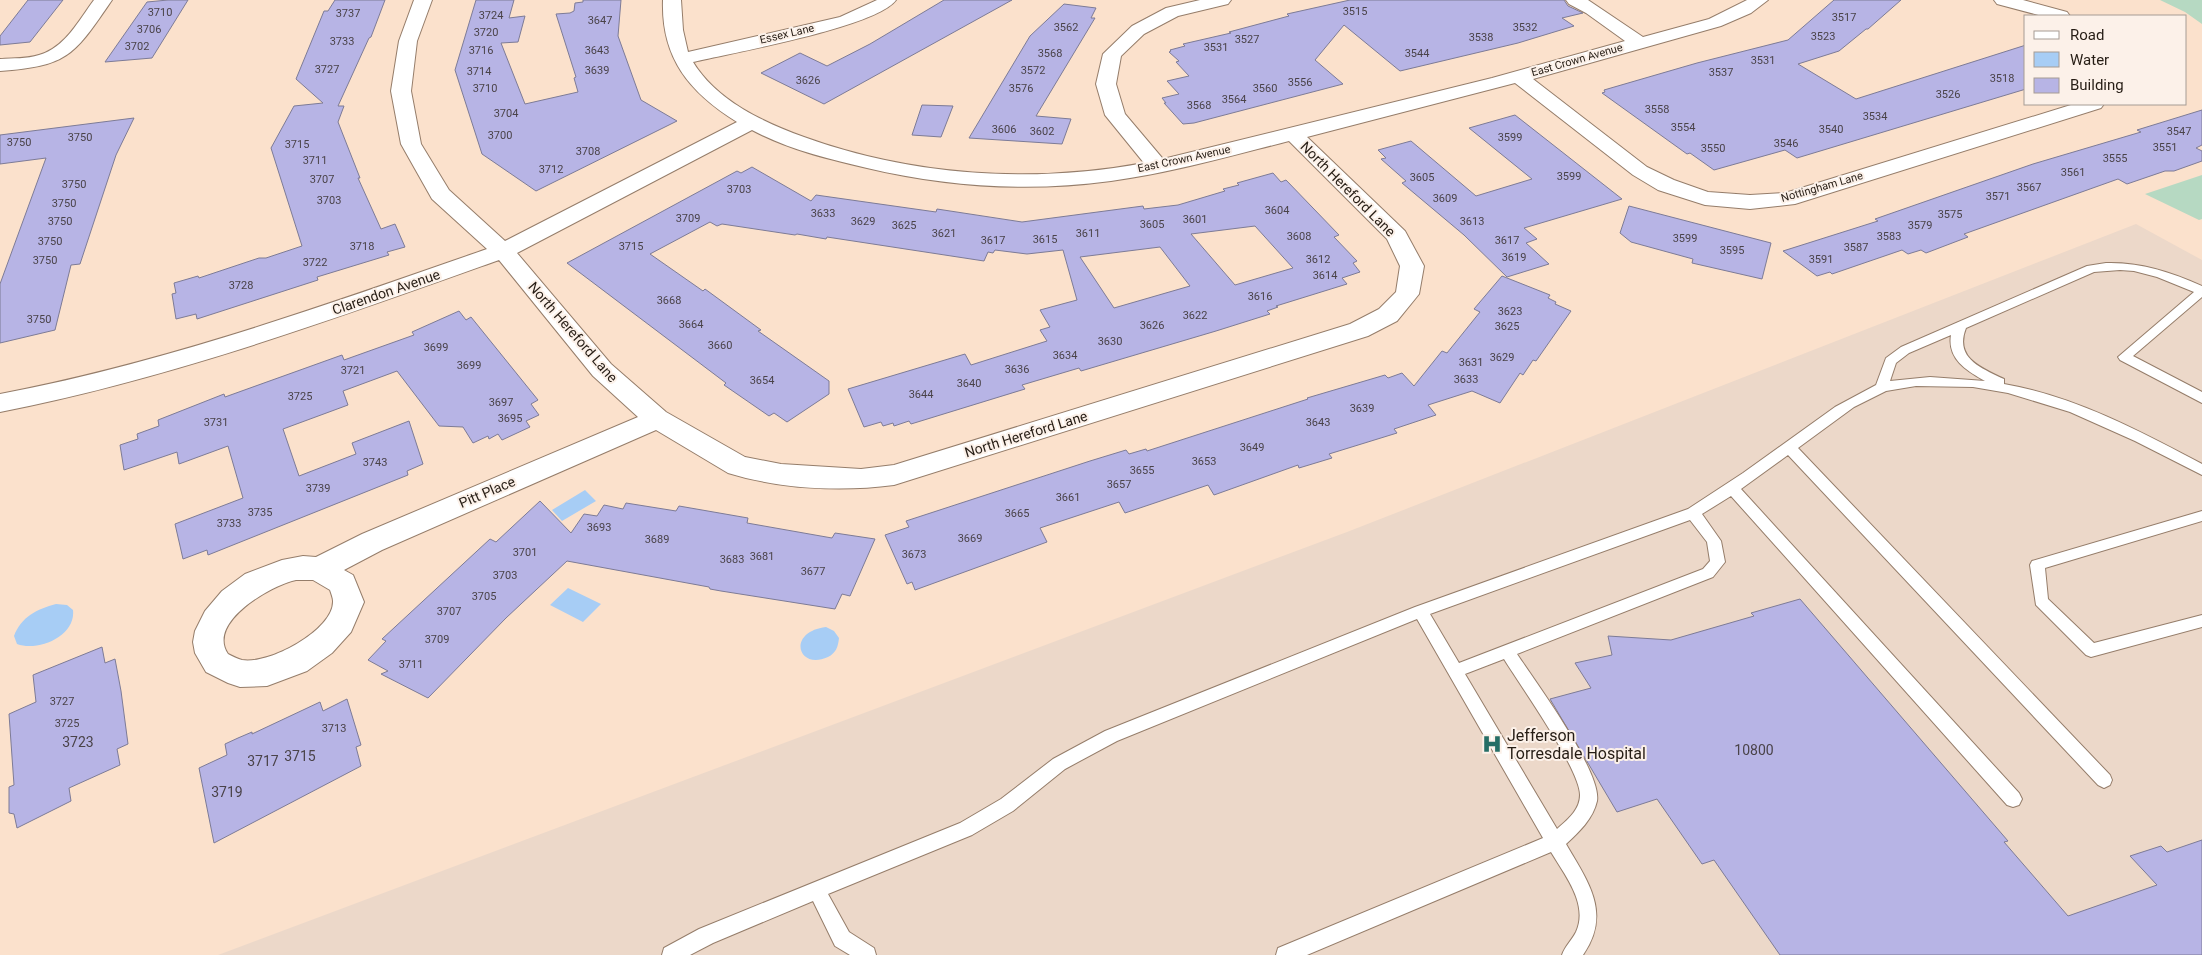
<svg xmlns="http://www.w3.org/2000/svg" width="2202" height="955" font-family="Roboto,sans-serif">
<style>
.medical{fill:#ecd8c9}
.green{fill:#b6d9c2}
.water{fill:#a7cdf5}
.building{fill:#b7b4e5;stroke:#7d7b96;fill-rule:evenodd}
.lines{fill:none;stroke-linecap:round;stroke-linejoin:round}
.service-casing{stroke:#957d6a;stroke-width:2}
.minor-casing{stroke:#957d6a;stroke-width:2}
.service{fill:#fff;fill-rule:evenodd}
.minor{fill:#fff;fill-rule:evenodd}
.labels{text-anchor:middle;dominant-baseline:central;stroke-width:4;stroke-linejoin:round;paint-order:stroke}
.number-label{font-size:11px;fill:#4a4349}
.far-street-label{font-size:11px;fill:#261d15;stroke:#fcf1e9}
.street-label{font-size:14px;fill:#261d15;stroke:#fcf1e9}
.near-number-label{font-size:14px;fill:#4a4349}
.near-poi-label{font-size:16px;fill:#261d15;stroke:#fcf1e9;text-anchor:start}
</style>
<rect width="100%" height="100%" fill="#fbe1cc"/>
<path class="medical" d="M2136 224 2202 260V955H218L1347 532Z"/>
<path class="green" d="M2160 0H2202V24L2185 12Z
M2202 175V219L2199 220 2145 194Z"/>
<path class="water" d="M585 490 596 501 562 521 552 510Z
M568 588 601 604 583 622 550 605Z
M56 604 67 605 73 610C76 636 38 652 17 644L14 636C21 617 37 609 56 604Z
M826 627 834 631 839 638C838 647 836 653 828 657 798 671 786 632 826 627Z"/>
<path class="building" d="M28 0H63L30 42 0 45V36Z
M168 0H188L152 58 105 62 147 2Z
M335 0H385L371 37 369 38 338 106H344L338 122 360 178H358L381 229 395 224 405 247 387 252 389 255 317 277 318 280 197 319 196 314 176 319 172 294 176 293 174 283 198 276 199 278 259 258H266L302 246 271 148 294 106 323 103 296 79 324 11H328Z
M476 0H514L509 18 525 16 518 42 501 43 525 104 578 92 574 78 576 77 556 14 570 13 574 11 575 3 583 2V0H621L618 36 641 100 677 121 536 191 482 154 455 70Z
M944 0H1012L824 104 761 73 800 53 827 66 870 44Z
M1350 0H1564L1568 6 1583 13 1562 18 1574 26 1518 43 1400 71 1344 25 1315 60 1343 84 1194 123 1183 124 1164 103H1166L1162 98 1179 94 1167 81 1189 76 1176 62 1179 61 1169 52 1171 51 1170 50 1185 46 1183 44 1231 33 1229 32 1289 16 1287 14Z
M1834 0H1901L1868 29H1866L1839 51 1798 64 1856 99 2026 45V89L1797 158 1785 150 1714 170 1690 153 1687 154 1602 93 1605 92 1604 90 1697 63 1788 40Z
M1064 4 1096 8 1091 18H1095L1036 116 1071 119 1062 144 969 138 1030 36Z
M922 105 953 106 941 137 912 135Z
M2202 110V145L2196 148 2202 151V161L2174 171H2165L2127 184 2118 179 1964 234 1968 237 1926 253 1921 250 1908 254 1902 250 1832 274 1830 272 1817 276 1783 251 1878 221 1875 219 2033 164 2141 132 2137 130Z
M1515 115 1622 199 1524 228 1537 239 1526 243 1549 264 1507 277 1464 235 1402 183 1406 181 1381 159 1386 158 1378 150 1411 141 1476 196 1532 179 1469 128Z
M134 118 116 155 80 264 71 265 55 330 0 343V284L46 158 0 164V135Z
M752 167 811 201 816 195 936 212 937 209 1022 222 1143 206 1144 209 1178 205 1225 191 1223 189 1239 185 1237 183 1273 173 1281 182 1286 180 1339 235 1334 237 1357 261 1353 263 1360 272 1342 278 1347 284 1276 306 1278 307 1267 311 1270 314 1216 331 1081 371 1079 368 1022 385 1025 389 911 424 909 421 894 426 893 423 883 426 881 422 864 427 848 389 965 354 971 365 1047 341 1040 330 1050 327 1040 310 1077 300 1063 250 1027 254 995 250 993 253 988 252 984 261 827 237 826 239 797 234 795 235 722 224 717 226 710 222 650 254 703 291 705 289 761 330 758 331 829 381V394L787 422 774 413 769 416 724 385 726 383 567 263 737 171 741 173ZM1255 226 1293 268 1235 285 1191 234ZM1160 247 1190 286 1114 308 1080 257Z
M1629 206 1771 243 1762 279 1692 263 1693 259 1631 242 1620 233Z
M1502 276 1550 295 1548 298 1556 302 1555 304 1571 311 1536 361 1533 360 1523 375 1520 373 1500 403 1472 391 1428 405 1436 415 1394 429 1397 433 1329 454 1332 458 1299 468 1298 465 1214 495 1208 485 1125 513 1119 502 1040 528 1047 542 915 590 912 582 907 584 885 535 909 527 906 521 1090 461 1126 450 1129 454 1146 449 1147 451 1308 399 1307 398 1385 375 1388 378 1402 373 1414 386 1442 351 1447 353 1480 312 1474 309Z
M459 311 466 320 471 317 538 400 531 404 539 415 526 421 530 427 502 440 498 434 489 439 488 436 473 443 463 427 439 426 397 371 343 391 348 405 283 429 299 476 356 454 352 443 409 421 423 464 407 471 408 475 208 555 207 550 183 559 175 524 243 498 228 446 179 464 177 452 124 470 120 445 138 439 137 434 159 426 158 420 224 394 225 397 342 355 344 360 414 335 412 332Z
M540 501 571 533 584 514 597 516 604 505 623 509 626 503 676 511 679 506 748 518 747 523 832 538 835 533 875 539 850 596 842 594 835 609 721 591 710 589 709 587 567 561 506 618 428 698 381 674 388 671 368 660 386 641 382 639 490 539 496 542Z
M1800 599 2008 841 2004 842 2068 916 2157 885 2130 856 2161 846 2167 852 2202 840V955H1780L1714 860 1702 864 1657 799 1617 812 1550 699 1591 688 1575 663 1612 655 1608 636 1671 640 1754 616 1751 613Z
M102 647 105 663 115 659 121 691 128 744 117 749 120 765 69 788 71 801 17 828 14 814 9 813V787L14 785 9 714 36 702 33 675Z
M347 699 361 745 356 747 361 766 214 843 199 768 227 755 225 744 238 738 252 732V734L320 702 323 711Z"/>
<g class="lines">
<defs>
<path id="service" d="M2106 263C2140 262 2171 272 2202 286V297L2133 356 2202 392V403L2120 360 2118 357 2194 292 2157 277 2134 271 2120 270 2094 272 1966 328C1954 358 1981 368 2004 379V384C2074 396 2140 431 2202 464V475L2135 441 2070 412 2008 393 1973 387 1916 386 1886 391 1854 407 1798 448 2110 775 2112 780 2110 785 2104 788 2098 785 1788 455 1741 489 2019 793 2022 799 2019 805 2013 807 2007 805 1731 496 1702 514 1721 541 1725 562 1713 577 1517 654C1535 681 1602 772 1597 801 1593 819 1579 832 1566 844 1588 882 1612 913 1583 955H1562C1565 946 1572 940 1576 932 1589 904 1564 874 1551 852L1307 955H1276L1278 948 1543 838 1417 619 1117 741 1065 769 1013 811 972 835 828 894 849 932 874 948 876 955H850L835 946 813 901 713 943 690 955H662L664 948 699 929 960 823 1001 799 1053 759 1105 731 1415 607 1688 509 1743 473 1835 407 1876 385 1886 358 1901 347 2087 266ZM1951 335C1947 359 1967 371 1985 381L1930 377 1890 381 1896 363 1909 353ZM1690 520 1707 542 1710 561 1703 569 1459 663 1430 614ZM1504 659C1520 685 1580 769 1580 795 1580 810 1567 820 1557 829L1465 674Z
M2202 511V521L2045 568 2048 599 2094 643 2202 615V627L2091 657 2086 655 2036 605 2030 565 2032 561Z"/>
<path id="minor" d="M94 0H112C74 55 69 66 0 71V59C13 58 27 59 39 55 65 48 79 20 94 0Z
M414 0H432L417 41 411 91 421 144 449 190 505 241 737 122C689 92 661 58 663 0H681L683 30 688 52 840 17 877 0H896C877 27 731 53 693 62 717 101 763 122 804 137 912 176 1032 184 1144 163L1105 115 1096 84 1103 54 1132 26 1166 8 1200 0H1231L1228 4 1178 16 1144 34 1121 56 1116 84 1125 114 1163 159 1492 78 1625 41 1586 13 1569 4 1566 0H1588L1643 37 1709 19 1747 0H1768L1751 13 1721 26 1533 79 1647 167 1674 180 1708 192 1750 195 1785 193 2074 104H2104L2101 108 1795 204 1750 209 1705 205 1658 190 1633 175 1515 83 1307 137 1405 231 1424 266 1419 294 1415 299 1397 321 1368 336 894 485C841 492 780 489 728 473L656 430 382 550 344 570 353 575 364 602 351 632 332 653 307 671 267 686 240 687 228 683 206 672 195 653 193 642 195 631 205 611 222 591 245 574 282 560 303 556 316 557 362 534 638 417 593 376 499 260C334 319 172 378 0 412V394C168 362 326 305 487 249L432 199 401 144 391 91 399 41ZM752 130C787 149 828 159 867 168 947 187 1030 192 1111 181 1171 173 1230 156 1289 141L1387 239 1400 266 1396 292 1379 309 1350 324 894 465 861 469 781 464 745 457 666 412 611 364 517 253ZM296 580H313L330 590C331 593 333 598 333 601 334 630 268 665 242 660 238 659 232 656 228 654 206 622 272 585 296 580Z
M1994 0H2023L2067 12 2070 16H2042L1997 4Z"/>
</defs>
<use href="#service" class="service-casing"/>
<use href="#minor" class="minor-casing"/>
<use href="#service" class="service"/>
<use href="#minor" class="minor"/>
</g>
<defs>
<symbol id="hospital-bare" viewBox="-9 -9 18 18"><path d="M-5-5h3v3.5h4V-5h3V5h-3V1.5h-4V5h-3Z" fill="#266e66" stroke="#fcf1e9" stroke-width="2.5" paint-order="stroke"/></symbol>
</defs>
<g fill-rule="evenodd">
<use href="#hospital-bare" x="1478" y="730" width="28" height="28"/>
</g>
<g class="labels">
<g class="number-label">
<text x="1355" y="11">3515</text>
<text x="160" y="12">3710</text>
<text x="348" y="13">3737</text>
<text x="491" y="15">3724</text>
<text x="1844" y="17">3517</text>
<text x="600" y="20">3647</text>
<text x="1066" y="27">3562</text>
<text x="1525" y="27">3532</text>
<text x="149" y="29">3706</text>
<text x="486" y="32">3720</text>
<text x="1823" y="36">3523</text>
<text x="1481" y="37">3538</text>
<text x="1247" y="39">3527</text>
<text x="342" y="41">3733</text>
<text x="137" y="46">3702</text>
<text x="1216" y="47">3531</text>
<text x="481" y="50">3716</text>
<text x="597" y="50">3643</text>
<text x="1050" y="53">3568</text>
<text x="1417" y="53">3544</text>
<text x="1763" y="60">3531</text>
<text x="327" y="69">3727</text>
<text x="597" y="70">3639</text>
<text x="1033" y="70">3572</text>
<text x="479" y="71">3714</text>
<text x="1721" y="72">3537</text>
<text x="2002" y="78">3518</text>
<text x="808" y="80">3626</text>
<text x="1300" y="82">3556</text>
<text x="485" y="88">3710</text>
<text x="1021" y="88">3576</text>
<text x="1265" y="88">3560</text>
<text x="1948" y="94">3526</text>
<text x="1234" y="99">3564</text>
<text x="1199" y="105">3568</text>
<text x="1657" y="109">3558</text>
<text x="506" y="113">3704</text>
<text x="1875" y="116">3534</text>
<text x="1683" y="127">3554</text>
<text x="1004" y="129">3606</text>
<text x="1831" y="129">3540</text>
<text x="1042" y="131">3602</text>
<text x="2179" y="131">3547</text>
<text x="500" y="135">3700</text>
<text x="80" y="137">3750</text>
<text x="1510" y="137">3599</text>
<text x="19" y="142">3750</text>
<text x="1786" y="143">3546</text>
<text x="297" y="144">3715</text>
<text x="2165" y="147">3551</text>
<text x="1713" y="148">3550</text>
<text x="588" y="151">3708</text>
<text x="2115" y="158">3555</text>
<text x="315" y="160">3711</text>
<text x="551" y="169">3712</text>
<text x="2073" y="172">3561</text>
<text x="1569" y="176">3599</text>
<text x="1422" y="177">3605</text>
<text x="322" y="179">3707</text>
<text x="74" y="184">3750</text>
<text x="2029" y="187">3567</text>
<text x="739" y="189">3703</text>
<text x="1998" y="196">3571</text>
<text x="1445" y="198">3609</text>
<text x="329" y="200">3703</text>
<text x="64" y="203">3750</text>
<text x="1277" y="210">3604</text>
<text x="823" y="213">3633</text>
<text x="1950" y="214">3575</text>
<text x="688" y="218">3709</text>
<text x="1195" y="219">3601</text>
<text x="60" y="221">3750</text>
<text x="863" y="221">3629</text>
<text x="1472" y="221">3613</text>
<text x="1152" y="224">3605</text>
<text x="904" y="225">3625</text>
<text x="1920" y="225">3579</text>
<text x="944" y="233">3621</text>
<text x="1088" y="233">3611</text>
<text x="1299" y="236">3608</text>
<text x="1889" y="236">3583</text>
<text x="1685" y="238">3599</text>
<text x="1045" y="239">3615</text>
<text x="993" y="240">3617</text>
<text x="1507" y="240">3617</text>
<text x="50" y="241">3750</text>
<text x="362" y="246">3718</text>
<text x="631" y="246">3715</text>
<text x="1856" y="247">3587</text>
<text x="1732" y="250">3595</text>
<text x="1514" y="257">3619</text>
<text x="1318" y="259">3612</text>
<text x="1821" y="259">3591</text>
<text x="45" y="260">3750</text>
<text x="315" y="262">3722</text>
<text x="1325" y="275">3614</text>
<text x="241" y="285">3728</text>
<text x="1260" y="296">3616</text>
<text x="669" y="300">3668</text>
<text x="1510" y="311">3623</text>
<text x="1195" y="315">3622</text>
<text x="39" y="319">3750</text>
<text x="691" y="324">3664</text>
<text x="1152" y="325">3626</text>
<text x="1507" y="326">3625</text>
<text x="1110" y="341">3630</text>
<text x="720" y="345">3660</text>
<text x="436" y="347">3699</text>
<text x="1065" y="355">3634</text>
<text x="1502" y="357">3629</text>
<text x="1471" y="362">3631</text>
<text x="469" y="365">3699</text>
<text x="1017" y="369">3636</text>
<text x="353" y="370">3721</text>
<text x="1466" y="379">3633</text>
<text x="762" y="380">3654</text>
<text x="969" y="383">3640</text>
<text x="921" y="394">3644</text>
<text x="300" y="396">3725</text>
<text x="501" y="402">3697</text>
<text x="1362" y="408">3639</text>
<text x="510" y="418">3695</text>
<text x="216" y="422">3731</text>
<text x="1318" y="422">3643</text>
<text x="1252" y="447">3649</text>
<text x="1204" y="461">3653</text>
<text x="375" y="462">3743</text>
<text x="1142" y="470">3655</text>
<text x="1119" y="484">3657</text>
<text x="318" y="488">3739</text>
<text x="1068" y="497">3661</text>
<text x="260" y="512">3735</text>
<text x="1017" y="513">3665</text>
<text x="229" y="523">3733</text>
<text x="599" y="527">3693</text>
<text x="970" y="538">3669</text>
<text x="657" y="539">3689</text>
<text x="525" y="552">3701</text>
<text x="914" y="554">3673</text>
<text x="762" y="556">3681</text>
<text x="732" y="559">3683</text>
<text x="813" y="571">3677</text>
<text x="505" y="575">3703</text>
<text x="484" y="596">3705</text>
<text x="449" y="611">3707</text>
<text x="437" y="639">3709</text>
<text x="411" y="664">3711</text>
<text x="62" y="701">3727</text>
<text x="67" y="723">3725</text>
<text x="334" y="728">3713</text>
</g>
<g class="far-street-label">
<text transform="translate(787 34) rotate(-13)">Essex Lane</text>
<text transform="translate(1577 60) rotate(-16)">East Crown Avenue</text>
<text transform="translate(1184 159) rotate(-12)">East Crown Avenue</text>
<text transform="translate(1822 187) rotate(-16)">Nottingham Lane</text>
</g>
<g class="street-label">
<text transform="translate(1348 189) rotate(45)">North Hereford Lane</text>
<text transform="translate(386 292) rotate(-19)">Clarendon Avenue</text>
<text transform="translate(573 332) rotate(49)">North Hereford Lane</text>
<text transform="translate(1026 434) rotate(-17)">North Hereford Lane</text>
<text transform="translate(487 492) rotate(-23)">Pitt Place</text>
</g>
<g class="near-number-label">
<text x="78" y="742">3723</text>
<text x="1754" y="750">10800</text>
<text x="300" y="756">3715</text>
<text x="263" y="761">3717</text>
<text x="227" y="792">3719</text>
</g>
<g class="near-poi-label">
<text x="1507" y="735">Jefferson<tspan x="1507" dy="18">Torresdale Hospital</tspan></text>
</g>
</g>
<rect x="2024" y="15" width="162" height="90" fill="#fcf1e9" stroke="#a69c94"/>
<rect x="2034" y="31" width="25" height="8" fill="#ffffff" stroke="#a69c94"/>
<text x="2070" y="40" font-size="15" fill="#261d15">Road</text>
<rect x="2034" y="52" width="25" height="15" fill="#a7cdf5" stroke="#a69c94"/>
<text x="2070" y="65" font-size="15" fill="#261d15">Water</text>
<rect x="2034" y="78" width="25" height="15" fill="#b7b4e5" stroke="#a69c94"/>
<text x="2070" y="90" font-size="15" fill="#261d15">Building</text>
</svg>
